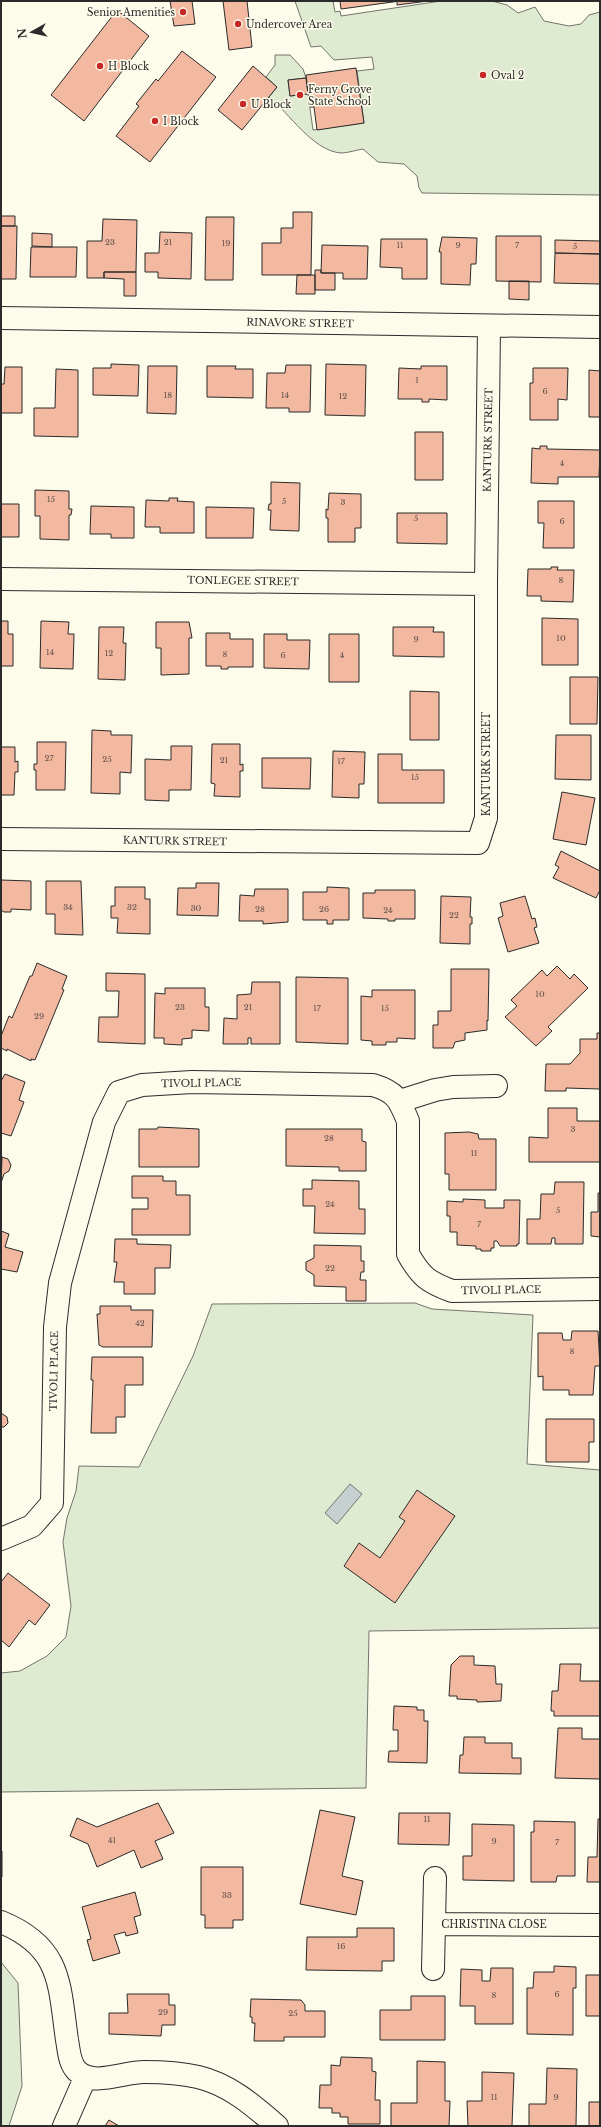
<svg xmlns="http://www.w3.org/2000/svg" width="601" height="2127" font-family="'Libre Baskerville',serif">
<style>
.green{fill:#deebd1;stroke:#74746e}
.water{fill:#c7d0d0;stroke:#74746e}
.building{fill:#f2b8a0;stroke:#2b2b2b}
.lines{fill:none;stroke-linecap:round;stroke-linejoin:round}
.minor-casing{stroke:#2b2b2b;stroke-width:24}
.minor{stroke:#fdfbea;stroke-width:22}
.poi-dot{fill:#c62828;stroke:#fdfbea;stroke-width:1.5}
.labels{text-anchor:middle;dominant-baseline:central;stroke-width:3;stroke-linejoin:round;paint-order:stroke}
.number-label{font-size:8px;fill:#5d4e48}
.poi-label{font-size:10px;fill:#2b2b2b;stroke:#fdfbea;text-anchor:start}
.street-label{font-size:10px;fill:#2b2b2b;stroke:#fdfbea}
</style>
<rect width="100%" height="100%" fill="#fdfbea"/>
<path class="green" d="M295 1H333L335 12 340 11 341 16 441 1H492L507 5 518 13 535 7 544 21 569 26 581 24 589 15 600 12V195L422 193 419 188 417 176 404 164 378 162 363 149C356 150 348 153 341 153 313 151 289 113 269 97L277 87 266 77 275 65V55H290L303 69 306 78 288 80 290 96 308 94 313 130 364 123 357 71 374 69 372 57 334 60 321 46 311 47Z
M415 1303 432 1309 533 1315 527 1464 600 1470V1628L369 1631 366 1788 1 1792V1673L20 1671 47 1656 66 1637 71 1606 63 1542 67 1518 76 1491 79 1466 139 1467 193 1356 212 1304Z
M1 1962 18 1983 22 2086 9 2126H1Z"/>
<path class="water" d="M350 1484 362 1494 337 1524 325 1513Z"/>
<path class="building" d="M170 1H192L195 24 174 26Z
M223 1H247L252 47 229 50Z
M340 1H400L341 9Z
M397 1H428L397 5Z
M117 10 149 36 84 121 51 95Z
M182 51 216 77 150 162 116 136 139 106 136 104 156 79 158 81Z
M253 66 277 87 242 130 218 110Z
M356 68 364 123 317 130 314 107H310L306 75Z
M306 78 308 94 290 96 288 80Z
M293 212H312L311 275H262V243H281V228H293Z
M1 216H15V226H1Z
M206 217H234L233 280H205Z
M103 219 137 220 136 272H104V278H87V241H102Z
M1 226H17L16 279H1Z
M160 232 192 233 191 279 158 278V272H145V253H159Z
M32 233 52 234V247L32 246Z
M496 236H541V282L496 281Z
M442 237 477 238 476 264H471L470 285 441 284V252H439Z
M381 239H427V279H402V268L380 267Z
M555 240 600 241V254L555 253Z
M322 245 368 246 367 279H343V273H321Z
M31 247H77L76 277H30Z
M555 253 600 254V284L554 283Z
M315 270H321V273H335V290H315Z
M104 272H136V296H124V279L104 278Z
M297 275H315V294H296Z
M509 281H529V300L509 299Z
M111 364 139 365 138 396 93 395V368H111Z
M326 364 366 365 365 416 325 415Z
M286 365H311L310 412H289V408H266L267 373H285Z
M148 366H177L176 414 147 413Z
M207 366H236L235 369H253V398L207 397Z
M421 366H447V400L429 399V402H422V399H398L399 368 421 369Z
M5 367H22V413H1V384H4Z
M533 368H568L567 400 558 399V420H530V383H533Z
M56 369 78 370V437L34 436V408H55Z
M589 370 600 371V417H589Z
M415 432H443V480H415Z
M540 446H547V449L600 450 599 477H558V484L531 483 532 448 540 449Z
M271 482 300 483 299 531 270 530 271 510H268L269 504H271Z
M35 490 69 491V509H72L71 515H69V540L40 539V516H35Z
M329 493 361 494V528H355V542H328V518H326V509L328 510Z
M169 498H178L177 501 194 502V533H160V527H145L146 500 169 501Z
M538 501H574V548H543L544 523H538Z
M1 504H19V537H1Z
M91 506 134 507V538H111V534H90Z
M206 507 254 508 253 538H206Z
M397 513H447V544L397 543Z
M551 567H558L557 570H574L573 602 541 601V596H527L528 569H551Z
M542 618 578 619V665H542Z
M1 621H8V634H13V666H1Z
M41 621 69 622 68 634H74L73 669 40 668Z
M156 622H189L192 638H189V674L161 675V648H156Z
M99 627H124L123 643H126L125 680 98 679Z
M393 627H434L433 632H444V657L393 656Z
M206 633H230V639H253V667H228V669H221V666H206Z
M264 634H287V640H310L309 669 264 668Z
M329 634H359V682H329Z
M570 677H598L597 724H570Z
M410 691 439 692V740H410Z
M92 730 111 731V735H132L131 773 120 772V794L91 793Z
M556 735H591V780L555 779Z
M37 742H66L65 790H36V770H34V764H37Z
M212 744H240V765L243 764V771H240V797L214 796 215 784 211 783Z
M171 746H192L191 790H169V801L145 800V759L171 760Z
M1 747H15V762L18 761V772H15L14 795H1Z
M333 751 365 752 364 784H359V798L332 797Z
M378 754H402V770H444V803H378Z
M262 758H311L310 789 262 788Z
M562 792 595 798 586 845 553 839Z
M561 851 600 871V890L596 898 553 878 559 867 555 865Z
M1 880 31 881V910L11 909V912H4L1 910Z
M46 881H81L83 935 55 934V914H46Z
M196 883H219L218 916 177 915 178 888H196Z
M115 887H145V899H150V934L117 933 118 918H111V906H115Z
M327 887 349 888V920H333V924H327V920H303V892H327Z
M255 889H288V922L263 924V921H239L240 895 254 896Z
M375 890H415V919H395V921H388V919L363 918V893H375Z
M441 896 471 897 470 917H472V924H470V944L440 943Z
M525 896 532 919 535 918 537 927 534 928 539 943 508 952 498 918 503 916 500 903Z
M37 963 67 976 62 989 64 990 35 1060 31 1059V1061L7 1049V1051L1 1048V1036L9 1016 12 1018 30 976H32Z
M557 966 570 979 574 974 588 988 548 1027 552 1031 536 1046 505 1017 517 1006 511 1000 542 970 547 976Z
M451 969H489L488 1021 487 1020V1030L465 1033V1040L455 1042 453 1048H433V1025H438V1011H451Z
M106 973 145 974V1044L98 1042 99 1017H118L119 991H106Z
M296 977 348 978V1044L296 1042Z
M252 982H280V1044H251V1038H248V1044H223L224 1018 237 1019V995L251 994Z
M165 988H205V1007H209V1031L192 1030V1038L182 1039V1045L164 1044V1038H154L155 993 165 994Z
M372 990H415V1039L397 1038V1042H386V1045H372V1041L361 1040V996L372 997Z
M597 1033H600V1089L566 1088V1091H545L546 1064H570L580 1053V1039H597Z
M5 1074 25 1082 19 1100 24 1102 11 1136 1 1133V1081Z
M548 1108H577V1121H600V1162H529V1137L548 1138Z
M158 1127 199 1129V1167H139V1129H157Z
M286 1129H362V1141L366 1142V1171H339V1167L286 1166Z
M469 1132 478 1134 479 1139H496V1190H449V1174H445V1133Z
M2 1157 8 1159 11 1165 9 1171 4 1174 1 1183Z
M132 1176H163V1181H176V1195H190V1235H132V1209H148V1198H132Z
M312 1180 359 1181V1209H365V1234L314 1233 315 1206H303V1189H312Z
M555 1182H584L583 1244H555V1238H552L551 1244H527V1219H540L541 1194H554Z
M598 1193H600V1237L591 1236V1212H598Z
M463 1199 485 1200V1208H504V1200H520L519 1244H517V1246H500L497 1241H494V1248H491V1251H481V1249H476V1246L457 1245V1232H450V1216H447V1201L463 1202Z
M1 1231 9 1234 5 1247 23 1252 17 1272 1 1269Z
M115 1239H137V1244L171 1245 170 1268H155V1294H124V1282H114L117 1262H114Z
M314 1245 361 1246V1261H364V1272H361L360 1280H366V1301H346V1287L314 1286V1275L306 1270V1262L314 1258Z
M100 1306H131V1310H153L152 1347H103L99 1345 97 1314H100Z
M572 1331H598L600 1366H595L593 1395H569V1390H543V1376L538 1377V1333H562L563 1340H571Z
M92 1357H143V1385H125V1417H116V1433H91L93 1380H91Z
M1 1413 7 1417 8 1423 4 1427H1Z
M546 1419H594V1442H589V1462H546Z
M417 1490 455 1516 395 1603 344 1566 359 1543 380 1558 405 1521 399 1517Z
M8 1573 50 1605 35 1625 29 1620 9 1647 1 1640V1582Z
M460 1656H474V1665L495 1666 496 1684H502L501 1701 477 1702V1700L457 1699V1696H449L451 1665Z
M560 1664H581L580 1681H600V1716H554V1711H551L552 1691H558Z
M394 1706 417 1707V1710H424V1721H428L427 1763 388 1762 389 1751H398V1730H393Z
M558 1728H582V1739H600V1779L555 1778Z
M464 1737H485V1743H512V1758H521V1774L459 1773 460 1755H463Z
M158 1803 174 1833 155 1841 163 1859 141 1868 134 1850 97 1867 88 1844 70 1836 77 1818 97 1827Z
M320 1810 355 1817 342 1876 363 1881 356 1915 300 1904Z
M399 1813H450L449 1845 398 1844Z
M598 1819H600V1882H587L588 1857H597Z
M534 1821 575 1822V1876H557L556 1882H531V1832H534Z
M472 1824 514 1825V1881L463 1880V1856H472Z
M1 1851H2V1877H1Z
M201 1867H243V1920H233V1928H205V1915H201Z
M135 1892 141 1915 134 1917 138 1933 126 1936 125 1932 114 1935 120 1953 93 1961 87 1940 91 1939 82 1907Z
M357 1928H394V1961H382V1971L306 1970 307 1937H357Z
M554 1966 576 1967V1988H573V2035L527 2034V1988H533L534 1972H554Z
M491 1968H513V2024H475V2006H460L461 1969 482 1970V1981H490Z
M586 1975H600V2016H586Z
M127 1994H169V2005H175V2025H162L161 2036 109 2034V2013H128Z
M411 1996H445V2040H380V2010H411Z
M251 1999 301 2000 305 2005V2011H325V2037H284V2041H254L255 2023H252V2017H250Z
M341 2057 372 2058V2071L376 2072 375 2100H380V2124H348V2117H340V2113H332V2108H319L320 2085H331V2065L340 2066Z
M417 2061 445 2062V2101H450L449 2126H391V2103H417Z
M547 2068 577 2069 576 2126H529V2104H546Z
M482 2072 514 2073 512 2126H468L467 2101H482Z
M589 2102H600V2126H589Z
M109 2120 119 2126H105Z"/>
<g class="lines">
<defs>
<path id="minor" d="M1 318 600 327
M1 579 486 584
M1 839 478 843 486 818V584L489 326
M400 1101 435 1090 453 1087 496 1086
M1 1539 32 1526 52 1503 55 1327 60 1283 104 1122 119 1092 142 1085 192 1082 373 1085C396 1092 399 1099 408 1121V1254C421 1277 428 1282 452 1291L600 1289
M1 1922C62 1947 59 1984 67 2040 69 2050 69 2063 77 2071 94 2087 123 2072 144 2072 161 2072 181 2073 198 2077 229 2084 254 2106 277 2126
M434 1924 435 1878
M433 1969 434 1924 600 1925
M64 2126 85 2078"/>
</defs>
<use href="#minor" class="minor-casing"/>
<use href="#minor" class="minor"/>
</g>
<g class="poi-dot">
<circle cx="183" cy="12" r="4"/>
<circle cx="238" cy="24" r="4"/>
<circle cx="100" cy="66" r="4"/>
<circle cx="483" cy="75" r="4"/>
<circle cx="300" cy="95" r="4"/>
<circle cx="243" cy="104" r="4"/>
<circle cx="155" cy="121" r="4"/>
</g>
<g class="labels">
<g class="number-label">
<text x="110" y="242">23</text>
<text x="168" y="242">21</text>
<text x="226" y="243">19</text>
<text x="400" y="245">11</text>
<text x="458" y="245">9</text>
<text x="517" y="245">7</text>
<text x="575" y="246">5</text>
<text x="417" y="380">1</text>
<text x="545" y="391">6</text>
<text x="168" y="395">18</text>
<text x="285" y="395">14</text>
<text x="343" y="396">12</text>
<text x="562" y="463">4</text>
<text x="51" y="499">15</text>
<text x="284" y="501">5</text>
<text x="343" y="502">3</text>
<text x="416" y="518">5</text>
<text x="562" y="521">6</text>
<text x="561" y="580">8</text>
<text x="561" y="638">10</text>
<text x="416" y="639">9</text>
<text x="50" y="652">14</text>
<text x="109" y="653">12</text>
<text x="225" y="654">8</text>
<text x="283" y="655">6</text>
<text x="342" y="655">4</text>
<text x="49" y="758">27</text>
<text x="107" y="759">25</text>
<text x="224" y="760">21</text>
<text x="341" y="761">17</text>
<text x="415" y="777">15</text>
<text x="68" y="907">34</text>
<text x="132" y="907">32</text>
<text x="196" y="908">30</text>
<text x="260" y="909">28</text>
<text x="324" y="909">26</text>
<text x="388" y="910">24</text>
<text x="454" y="915">22</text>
<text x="540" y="994">10</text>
<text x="180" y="1007">23</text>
<text x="248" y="1007">21</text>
<text x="317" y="1008">17</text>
<text x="385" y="1008">15</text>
<text x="39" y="1016">29</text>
<text x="573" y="1129">3</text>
<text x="329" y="1138">28</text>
<text x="474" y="1153">11</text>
<text x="330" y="1204">24</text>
<text x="558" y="1210">5</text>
<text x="479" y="1224">7</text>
<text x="330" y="1268">22</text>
<text x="140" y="1323">42</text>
<text x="572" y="1351">8</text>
<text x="427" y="1819">11</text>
<text x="112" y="1840">41</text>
<text x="494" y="1841">9</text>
<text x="557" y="1842">7</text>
<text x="227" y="1895">33</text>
<text x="341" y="1946">16</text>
<text x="557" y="1994">6</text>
<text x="494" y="1995">8</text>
<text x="163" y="2012">29</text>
<text x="293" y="2013">25</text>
<text x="494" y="2097">11</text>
<text x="556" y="2097">9</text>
</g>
<g class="poi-label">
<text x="175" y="12" text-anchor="end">Senior Amenities</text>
<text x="246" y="24">Undercover Area</text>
<text x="108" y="66">H Block</text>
<text x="491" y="75">Oval 2</text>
<text x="308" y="89">Ferny Grove<tspan x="308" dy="12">State School</tspan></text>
<text x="251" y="104">U Block</text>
<text x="163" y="121">I Block</text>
</g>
<g class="street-label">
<text transform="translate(300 323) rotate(1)">RINAVORE STREET</text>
<text transform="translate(488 440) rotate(-89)">KANTURK STREET</text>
<text transform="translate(243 581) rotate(1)">TONLEGEE STREET</text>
<text transform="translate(486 764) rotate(-90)">KANTURK STREET</text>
<text transform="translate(175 841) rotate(1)">KANTURK STREET</text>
<text transform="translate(201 1083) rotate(-1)">TIVOLI PLACE</text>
<text transform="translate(501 1290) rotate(-1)">TIVOLI PLACE</text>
<text transform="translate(54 1371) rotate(-89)">TIVOLI PLACE</text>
<text x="494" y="1924">CHRISTINA CLOSE</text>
</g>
</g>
<rect width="601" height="2127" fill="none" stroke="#2b2b2b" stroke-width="4"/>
<g transform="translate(32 32) rotate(262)" stroke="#fdfbea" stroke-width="3" paint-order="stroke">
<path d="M0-3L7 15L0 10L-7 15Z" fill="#2b2b2b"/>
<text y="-6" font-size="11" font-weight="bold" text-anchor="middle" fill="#2b2b2b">N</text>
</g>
</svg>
